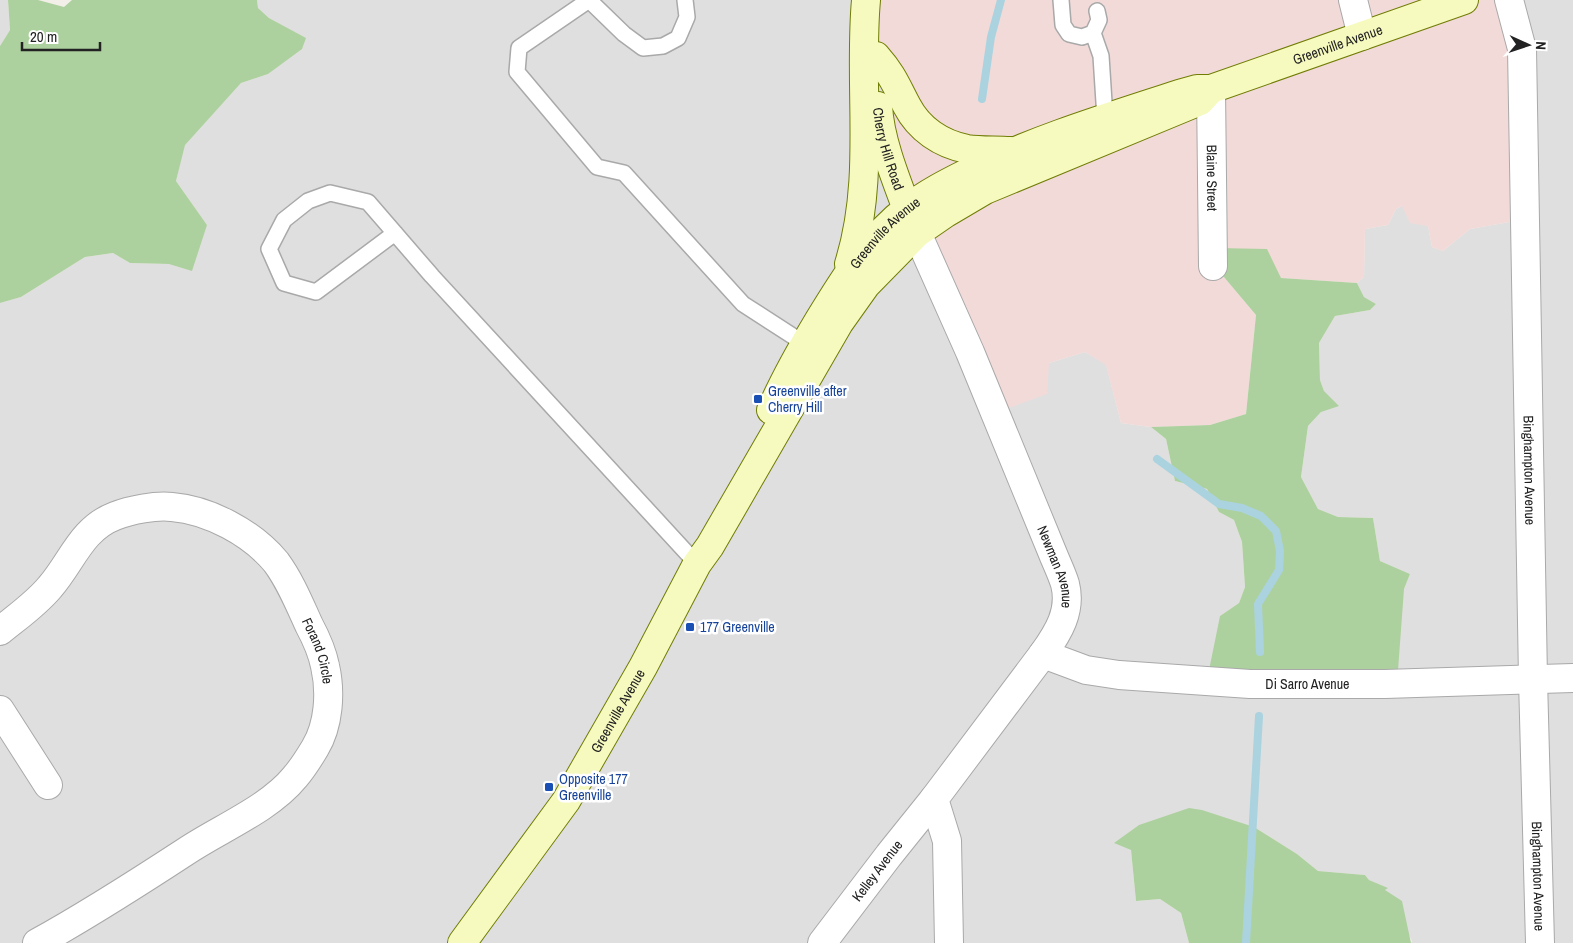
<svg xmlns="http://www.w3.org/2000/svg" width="1573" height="943" font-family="'Archivo Narrow',sans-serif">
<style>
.residential{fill:#e0dfdf}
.commercial{fill:#f2dad9}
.forest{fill:#add19e}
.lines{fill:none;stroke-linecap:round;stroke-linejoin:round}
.stream{stroke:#aad3df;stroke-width:8}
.lane-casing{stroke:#a9a9a9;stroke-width:18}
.street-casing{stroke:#a9a9a9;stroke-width:30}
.secondary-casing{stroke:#707d05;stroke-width:30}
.lane{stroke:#fff;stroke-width:15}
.street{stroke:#fff;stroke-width:28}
.secondary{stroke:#f7fabf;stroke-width:28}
.transit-dot{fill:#1a4fb4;stroke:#fff;stroke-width:2}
.labels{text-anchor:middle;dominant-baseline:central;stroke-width:5;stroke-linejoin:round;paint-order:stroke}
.street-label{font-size:14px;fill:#222;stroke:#fff}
.transit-label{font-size:14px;fill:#164399;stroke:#fff;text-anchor:start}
</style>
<rect width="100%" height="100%" fill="#f2efe9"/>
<path class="residential" d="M0 0H8L10 30 0 46Z
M257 0H868L1049 363 1085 352 1106 364 1121 423 1151 427 1166 439 1175 481 1207 489 1219 512 1234 520 1242 542 1245 587 1239 603 1220 616 1404 589 1410 574 1380 561 1373 518 1338 517 1318 509 1301 477 1308 426 1321 412 1324 391 1320 380 1319 343 1335 316 1370 310 1376 304 1364 297 1357 283 1364 277 1365 229 1388 225 1396 209 1402 206 1428 226 1432 247 1443 251 1470 229 1515 221 1506 0H1573V943H1411L1412 941 1385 890 1387 888 1369 880 1365 875 1318 871 1297 854 1254 827 1131 850 1136 901 1160 899 1181 913 1189 943H0V303L21 297 85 257 113 253 130 263 169 264 207 225 176 181 184 145 241 83 268 74 305 38 269 18 258 8Z"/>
<path class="commercial" d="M868 0H1506L1513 118 1515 221 1470 229 1443 251 1432 247 1428 226 1410 223 1402 206 1396 209 1388 225 1365 229 1364 277 1357 283 1281 278 1218 270 1256 315 1246 414 1210 425 1151 427 1121 423 1106 365 1085 352 1049 363 1047 394 987 416 920 233 894 127Z"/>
<path class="forest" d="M8 0H38L64 7 72 0H257L258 8 269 18 306 38 302 49 268 74 241 83 185 145 176 181 207 225 192 271 169 264 130 263 113 253 85 257 21 297 0 303V46L10 30Z
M1217 248 1267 249 1281 278 1357 283 1364 297 1376 304 1370 310 1335 316 1319 343 1320 380 1324 391 1339 406 1321 412 1308 426 1301 477 1318 509 1338 517 1373 518 1380 561 1410 574 1404 589 1397 684 1207 680 1220 616 1239 603 1245 587 1242 542 1234 520 1219 512 1207 489 1175 481 1166 439 1151 427 1210 425 1246 414 1256 315 1218 270Z
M1189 808 1202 810 1254 827 1297 854 1318 871 1365 875 1369 880 1388 888 1385 890 1402 901 1411 943H1189L1181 913 1160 899 1136 901 1131 850 1114 843 1139 825Z"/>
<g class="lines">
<path class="stream" d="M982 99 991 37 1001 0
M1157 459 1219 504 1242 508 1261 516 1276 531 1280 551 1279 570 1258 604 1260 652
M1246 943 1259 716"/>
<defs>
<path id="lane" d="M589 0 519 48 517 72 597 167 624 173 743 304 805 344
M589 0 624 34 643 48 663 46 678 38 687 17 685 0
M1061 0 1063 25 1069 34 1082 37 1093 33 1099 20 1097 11
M1093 33 1101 56 1105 118 1107 124
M395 233 316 292 284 283 269 249 284 220 308 201 330 193 368 202 432 276 697 564"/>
<g id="street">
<path d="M1353 0 1362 36"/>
<path id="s1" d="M1509 0 1522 49 1533 679 1540 943"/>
<path id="s2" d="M1211 89 1213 266"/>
<path id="s3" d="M917 233 970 352 1053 554C1057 564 1062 574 1065 584 1072 611 1058 633 1043 654L934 799 947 841 949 943"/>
<path id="s4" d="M0 631C17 617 36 604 50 587 72 562 81 529 115 516 130 510 156 505 172 507 209 510 252 533 276 562 290 581 299 603 309 625 316 638 322 651 325 666 331 692 329 725 315 748 309 758 302 769 295 777 269 809 219 829 185 852 136 884 88 915 37 943"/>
<path id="s5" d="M1043 654 1086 670 1119 675 1250 684H1385L1573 678"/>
<path d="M0 710 48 785"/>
<path id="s6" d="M822 943 889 855 934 799"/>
</g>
<g id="secondary">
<path d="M876 56C892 74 896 85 907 106 919 129 941 144 967 149 981 151 996 150 1010 151"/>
<path id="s7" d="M878 106C880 144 900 189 913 225"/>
<path d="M849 264C876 178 858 89 866 0"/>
<path id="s8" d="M771 410C785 378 801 350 819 320 844 279 869 238 908 208 928 192 951 181 973 170 1039 138 1109 117 1179 94L1197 89H1211L1464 0"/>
<path id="s9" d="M462 943 566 801 643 667 697 564 710 546 839 323 866 285 917 233 946 213 985 190 1200 101 1211 89"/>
</g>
</defs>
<use href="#lane" class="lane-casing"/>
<use href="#street" class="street-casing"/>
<use href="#secondary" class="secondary-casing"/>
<use href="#lane" class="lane"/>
<use href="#street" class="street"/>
<use href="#secondary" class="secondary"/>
</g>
<g class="transit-dot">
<rect x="753" y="394" width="10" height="10" rx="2.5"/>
<rect x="685" y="622" width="10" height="10" rx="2.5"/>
<rect x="544" y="782" width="10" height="10" rx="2.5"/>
</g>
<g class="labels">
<g class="street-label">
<text stroke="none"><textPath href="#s8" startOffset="708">Greenville Avenue</textPath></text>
<text stroke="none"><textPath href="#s7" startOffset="44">Cherry Hill Road</textPath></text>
<text stroke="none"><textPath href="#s2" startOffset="89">Blaine Street</textPath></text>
<text stroke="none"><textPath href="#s8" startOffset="212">Greenville Avenue</textPath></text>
<text stroke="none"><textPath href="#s1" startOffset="472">Binghampton Avenue</textPath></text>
<text stroke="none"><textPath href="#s3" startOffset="362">Newman Avenue</textPath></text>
<text stroke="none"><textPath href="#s4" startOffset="442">Forand Circle</textPath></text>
<text stroke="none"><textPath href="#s5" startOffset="268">Di Sarro Avenue</textPath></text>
<text stroke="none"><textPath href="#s9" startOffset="280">Greenville Avenue</textPath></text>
<text stroke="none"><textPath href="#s6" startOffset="91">Kelley Avenue</textPath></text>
<text stroke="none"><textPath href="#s1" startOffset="878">Binghampton Avenue</textPath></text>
</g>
<g class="transit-label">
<text x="768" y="391">Greenville after<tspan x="768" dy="16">Cherry Hill</tspan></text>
<text x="700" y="627">177 Greenville</text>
<text x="559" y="779">Opposite 177<tspan x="559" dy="16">Greenville</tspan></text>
</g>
</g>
<g transform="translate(1528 45) rotate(93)" stroke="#ffffff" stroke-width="4" paint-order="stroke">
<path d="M0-4L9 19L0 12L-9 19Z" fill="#222222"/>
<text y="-8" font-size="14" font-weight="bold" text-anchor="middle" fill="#222222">N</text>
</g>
<path d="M22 42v8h78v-8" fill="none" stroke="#222222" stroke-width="2.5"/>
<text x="30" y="42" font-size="15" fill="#222222" stroke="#ffffff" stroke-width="4" paint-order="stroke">20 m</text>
</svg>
